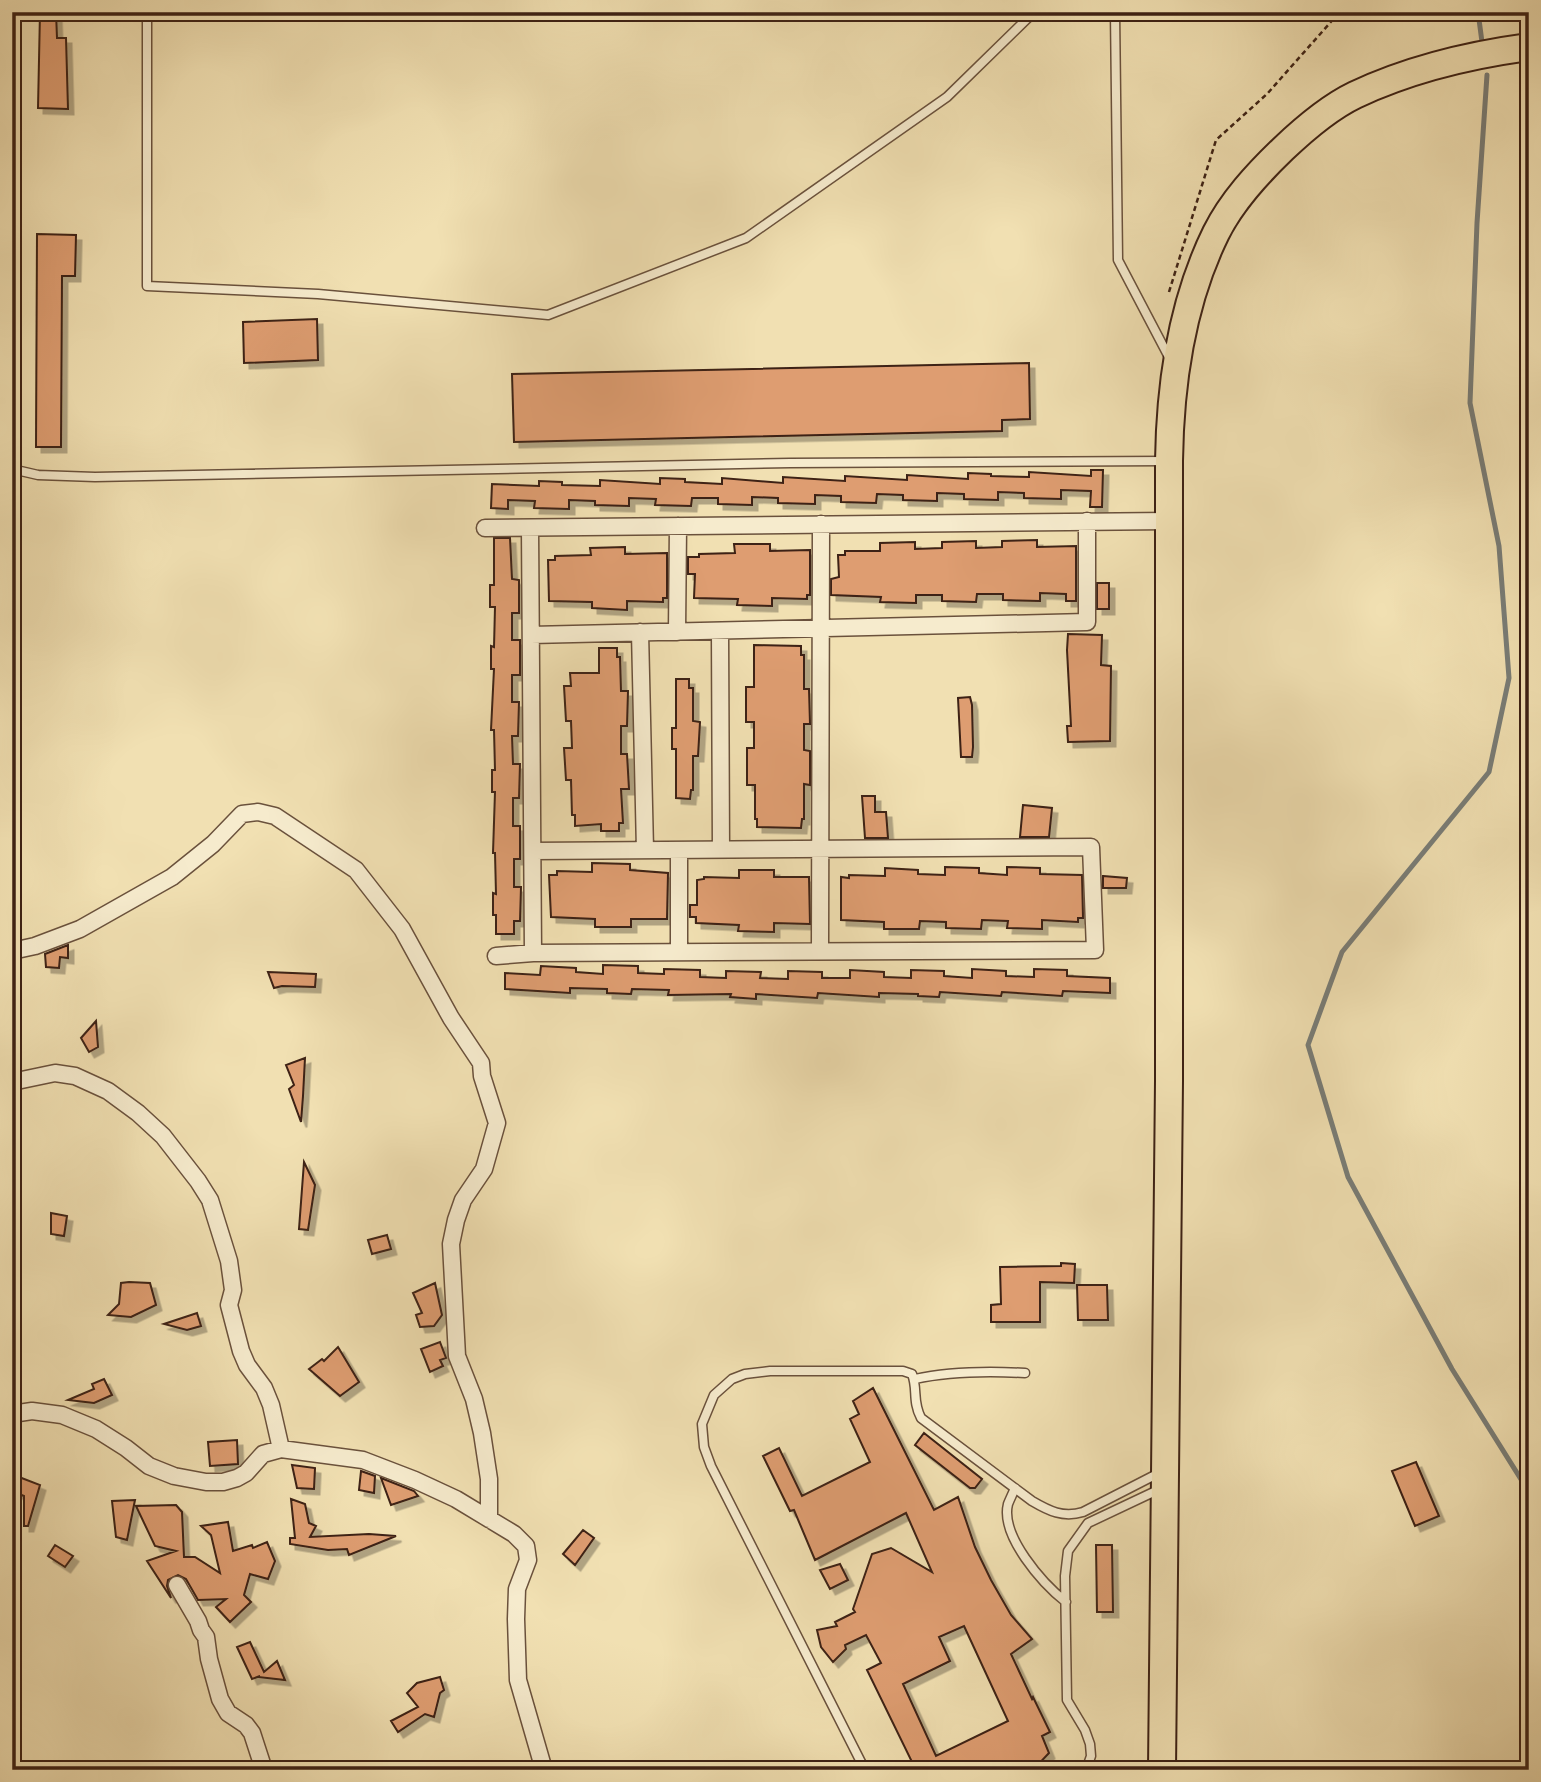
<svg xmlns="http://www.w3.org/2000/svg" width="1541" height="1782" font-family="Vollkorn,serif">
<style>
.lines{fill:none;stroke-linecap:round;stroke-linejoin:round}
.stream{stroke:#797d77;stroke-width:5}
.building{fill:#de9d71;stroke:#3d2114;stroke-width:2;fill-rule:evenodd;filter:url(#shadow)}
.service-casing{stroke:#6a513c;stroke-width:11}
.minor-casing{stroke:#6a513c;stroke-width:19}
.trunk-casing{stroke:#3d2114;stroke-width:30}
.path{stroke:#3d2114;stroke-width:2.5;stroke-dasharray:5 3.5;stroke-linecap:butt}
.service{stroke:#f6ebcd;stroke-width:8}
.minor{stroke:#f6ebcd;stroke-width:16}
.trunk{stroke:#f1e0b2;stroke-width:26}
</style>
<defs>
<filter id="shadow"><feDropShadow dx="5.5" dy="5.5" stdDeviation="0" flood-color="#0004"/></filter>
</defs>
<rect width="100%" height="100%" fill="#f1e0b2"/>
<filter id="stains"><feTurbulence type="fractalNoise" baseFrequency=".00286" numOctaves="4"/><feColorMatrix values="0 0 0 0 .2 0 0 0 0 .09 0 0 0 0 .02 0 0 0 .5 -.17"/></filter>
<radialGradient id="worn" r=".72"><stop offset=".6" stop-color="#630" stop-opacity="0"/><stop offset="1" stop-color="#630" stop-opacity=".3"/></radialGradient>
<g class="lines">
<path class="stream" d="M1478 12 1482 42
M1487 75 1477 223 1470 403 1499 546 1509 678 1489 772 1342 952 1308 1045 1348 1177 1452 1369 1529 1492"/>
</g>
<path class="building" d="M40 12H56L57 38H66L68 109 38 108Z
M37 234 76 235 75 276H62L61 447H36Z
M317 319 318 360 244 363 243 322Z
M1029 363 1030 419 1002 420V431L514 442 512 374Z
M1091 470H1103L1102 507H1090L1091 491 1061 490V499L1024 498V493L998 492V500L964 499V494L937 493V501L903 500V495L877 494 876 503 841 502V496L815 495V504L778 503V498L752 497V505L718 504V498H692L691 506 655 505 656 499 629 498V506L595 505V501L569 500V509L534 508 535 501 508 500V509L491 508 492 484 539 486V481L562 482V485L600 486V480L660 484V478L685 479V482L722 484V478L783 483V477L845 481V476L907 480V475L968 479V473L991 474V476L1029 477V472L1091 476Z
M494 538H510L512 579 519 580V613H512V640H520V675H512V702H519L518 736H512L513 764H520L519 798H513V826H520V859H514V887H521L520 921H514V934H496V915H493V893L496 894 495 853H493L495 792H492V770H495L494 730H491L494 669H491V646L494 647 495 607H490V585H494Z
M1037 540V547L1076 546V601H1066V594L1040 593V601L1003 600V594H977L976 602 942 601V595H916V603L880 602 881 597 831 595V579L839 577 838 555H845V551H880V543L915 542V549L942 548V542L976 541V548L1002 547V541Z
M734 544H770V551L810 550V595H807V599L772 598V606L737 605 738 599 694 598 695 574H688V557H699V554L735 553Z
M625 547V554L667 553V598H663V602L627 601V610L592 608V602L549 601 548 560H555V556L591 555 590 548Z
M1097 583H1109V609H1097Z
M1068 634 1102 635 1101 665 1111 666 1110 741 1068 742 1067 726H1071L1067 650Z
M754 645 801 646V655H804V689H809L810 724H804V750L810 751V785L804 784V819H802L801 828 757 827V819H755V785H747V748H754V722H746V687H754Z
M599 648H617V657H620L621 691H628L627 726H621V754H627L629 789H621L623 823H619V831H601V824L575 826V815H572L571 780H566L564 748H572L571 721H566L564 686H571L570 673H599Z
M676 679H689V688H693V721L700 722 698 756H693V790H691L690 799 676 798V749H672V728H676Z
M970 697 972 705 973 747 972 757H961L958 698Z
M862 796H875V812H886L888 838H865Z
M1023 805 1052 808 1049 837H1020Z
M592 863 630 864V870L668 873 667 919H631V927H595V919L551 917 549 875H557V871L592 872Z
M945 867 979 868V873L1007 875V867L1040 868V874L1082 875 1083 918H1078V922L1042 920V929L1007 928 1008 921 982 920 981 929 946 928V922L920 921 919 929H884V922L841 920V877L849 878V875L885 876V868L918 870V874L945 875Z
M739 870H774V877H809L810 924 774 923V932L738 931 739 925 696 923V917H690V905H697V880L704 879V877L739 878Z
M1103 876 1127 878 1126 888H1103Z
M68 945V958L60 957 59 968 46 967 45 954Z
M603 965 638 966V973L664 974V969L700 970V977L726 978V971L761 972 760 978 788 979V971L822 972V978H850V970L884 972V977L911 978V970L944 971V976L972 978V969L1006 971V976L1034 977V969L1067 970V976L1110 978V993L1063 991 1062 996 1002 992 1001 996 940 992 939 997 918 996V994L879 993V997L818 993 817 998 756 994V999L730 997 731 994 668 995 669 990 632 989 631 994 607 993V989L570 988V993L505 989V973L540 975 541 966 576 968V972L603 974Z
M268 972 316 974 315 987 282 986 274 988Z
M96 1021 98 1047 89 1052 81 1038Z
M305 1058 303 1096 301 1122 289 1089 294 1085 286 1065Z
M304 1162 315 1185 308 1230 299 1229Z
M51 1213 67 1216 64 1236 51 1234Z
M387 1235 391 1249 372 1254 368 1240Z
M1061 1263 1075 1264 1074 1283 1040 1282V1322H991V1305L1001 1304 1000 1267 1061 1266Z
M129 1282 150 1283 156 1305 131 1317 108 1315 119 1304 121 1283Z
M435 1283 442 1315 434 1326 420 1327 416 1315 422 1313 413 1293Z
M1077 1285H1107L1108 1320H1078Z
M197 1313 201 1326 187 1330 164 1324Z
M440 1342 446 1358 440 1360 443 1366 430 1372 421 1349Z
M338 1347 359 1382 340 1396 309 1369 322 1359 324 1361Z
M104 1379 112 1395 94 1403 68 1400 94 1389 92 1384Z
M873 1388 934 1510 958 1497 975 1547 991 1580 1011 1615 1032 1639 1011 1654 1032 1699 1033 1697 1050 1732 1042 1736 1049 1753 1033 1770H906L914 1766 867 1670 881 1663 866 1635 845 1645 846 1649 833 1662 821 1647 817 1630 837 1626 835 1622 855 1612 853 1609 872 1554 891 1548 932 1572 906 1513 815 1560 794 1510 790 1511 763 1456 779 1448 802 1496 870 1462 850 1419 859 1414 853 1401ZM964 1626 1008 1721 936 1756 903 1684 950 1661 939 1637Z
M924 1433 982 1479 975 1488H970L915 1445Z
M237 1440 238 1464 210 1466 208 1442Z
M1416 1462 1439 1516 1415 1526 1392 1471Z
M292 1465 315 1468 314 1489 297 1488Z
M361 1471 375 1476 374 1493 359 1490Z
M19 1477 40 1485 28 1526H24V1496L14 1492Z
M381 1478 414 1491 418 1496 391 1505Z
M291 1499 305 1504 309 1523 316 1526 310 1537 369 1534 396 1536 349 1555 347 1549 328 1550 290 1544V1538H295Z
M135 1500 127 1540 116 1537 112 1501Z
M176 1505 182 1512 184 1557H195L220 1573 211 1535 201 1526 228 1522 233 1551 252 1545 253 1548 267 1542 275 1561 268 1579 250 1574 244 1595 251 1602 230 1622 216 1607 226 1599 198 1600 186 1579 178 1575 168 1580 167 1586 171 1598 147 1561 176 1551 155 1546 136 1506Z
M583 1530 594 1538 575 1565 563 1554Z
M55 1545 73 1556 65 1567 48 1556Z
M1096 1545H1112L1113 1612H1097Z
M840 1564 848 1580 830 1589 820 1570Z
M250 1642 264 1672 277 1661 285 1680 258 1677 260 1676 252 1679 237 1647Z
M440 1677 444 1690 440 1693 434 1717 425 1714 398 1732 391 1721 418 1707 407 1693 417 1683Z"/>
<g class="lines">
<defs>
<path id="service" d="M147 12V286L318 294 548 315 746 238 947 97 1034 12
M1115 12 1118 260 1171 361
M12 469 38 475 95 477 790 463 1167 461
M915 1379C951 1371 988 1371 1025 1373
M1015 1488C1013 1493 1010 1499 1008 1504 1000 1536 1043 1584 1066 1602
M865 1770 711 1466 704 1447 702 1424 714 1395 732 1379 745 1374 770 1371H903L912 1374C918 1389 912 1401 921 1418L1032 1501C1049 1511 1063 1518 1083 1512L1159 1473
M1086 1770 1091 1756 1090 1744 1085 1730 1067 1700 1065 1576 1068 1551 1088 1523 1160 1489"/>
<path id="minor" d="M485 528 1169 521
M530 528 533 953
M720 631 721 850
M640 632 645 850
M677 632 678 526
M531 635 1087 622V521
M12 951 35 946 80 929 172 877 213 844 242 814 258 812 275 816 356 870 402 929 451 1018 481 1063 482 1076 497 1123 484 1169 463 1200 456 1220 451 1244 457 1356 474 1399 482 1433 489 1479V1519
M820 951 821 524
M679 952V850
M496 956 533 953 1095 950 1091 847 533 851
M12 1082 55 1073 75 1076 108 1091 138 1113 163 1136 198 1181 210 1200 229 1261 233 1290 229 1305 241 1351 247 1365 264 1388 271 1405 281 1449
M12 1414 32 1411 62 1415 96 1429 126 1448 149 1466 174 1476 206 1482H223L237 1478 246 1473 263 1454 281 1449 363 1460 415 1480 456 1499 514 1534 526 1546 528 1560 517 1589 516 1619 518 1680 544 1770
M177 1585 198 1621 201 1630 206 1637 209 1659 220 1699 228 1713 246 1725 252 1733 264 1770"/>
<path id="trunk" d="M1162 1770 1169 1081V461C1170 384 1182 302 1216 233 1232 201 1257 174 1283 149 1304 129 1328 108 1355 95 1410 69 1469 55 1529 47"/>
</defs>
<use href="#service" class="service-casing"/>
<use href="#minor" class="minor-casing"/>
<use href="#trunk" class="trunk-casing"/>
<path class="path" d="M1169 292 1216 140 1267 94 1337 15 1336 12"/>
<use href="#service" class="service"/>
<use href="#minor" class="minor"/>
<use href="#trunk" class="trunk"/>
</g>
<rect width="1541" height="1782" fill="none" stroke="#f1e0b2" stroke-width="42"/>
<rect x="14" y="14" width="1513" height="1754" fill="none" stroke="#3d2114" stroke-width="3.5"/>
<rect x="21" y="21" width="1499" height="1740" fill="none" stroke="#3d2114" stroke-width="2"/>
<rect width="100%" height="100%" filter="url(#stains)"/>
<rect width="100%" height="100%" fill="url(#worn)"/>
</svg>
